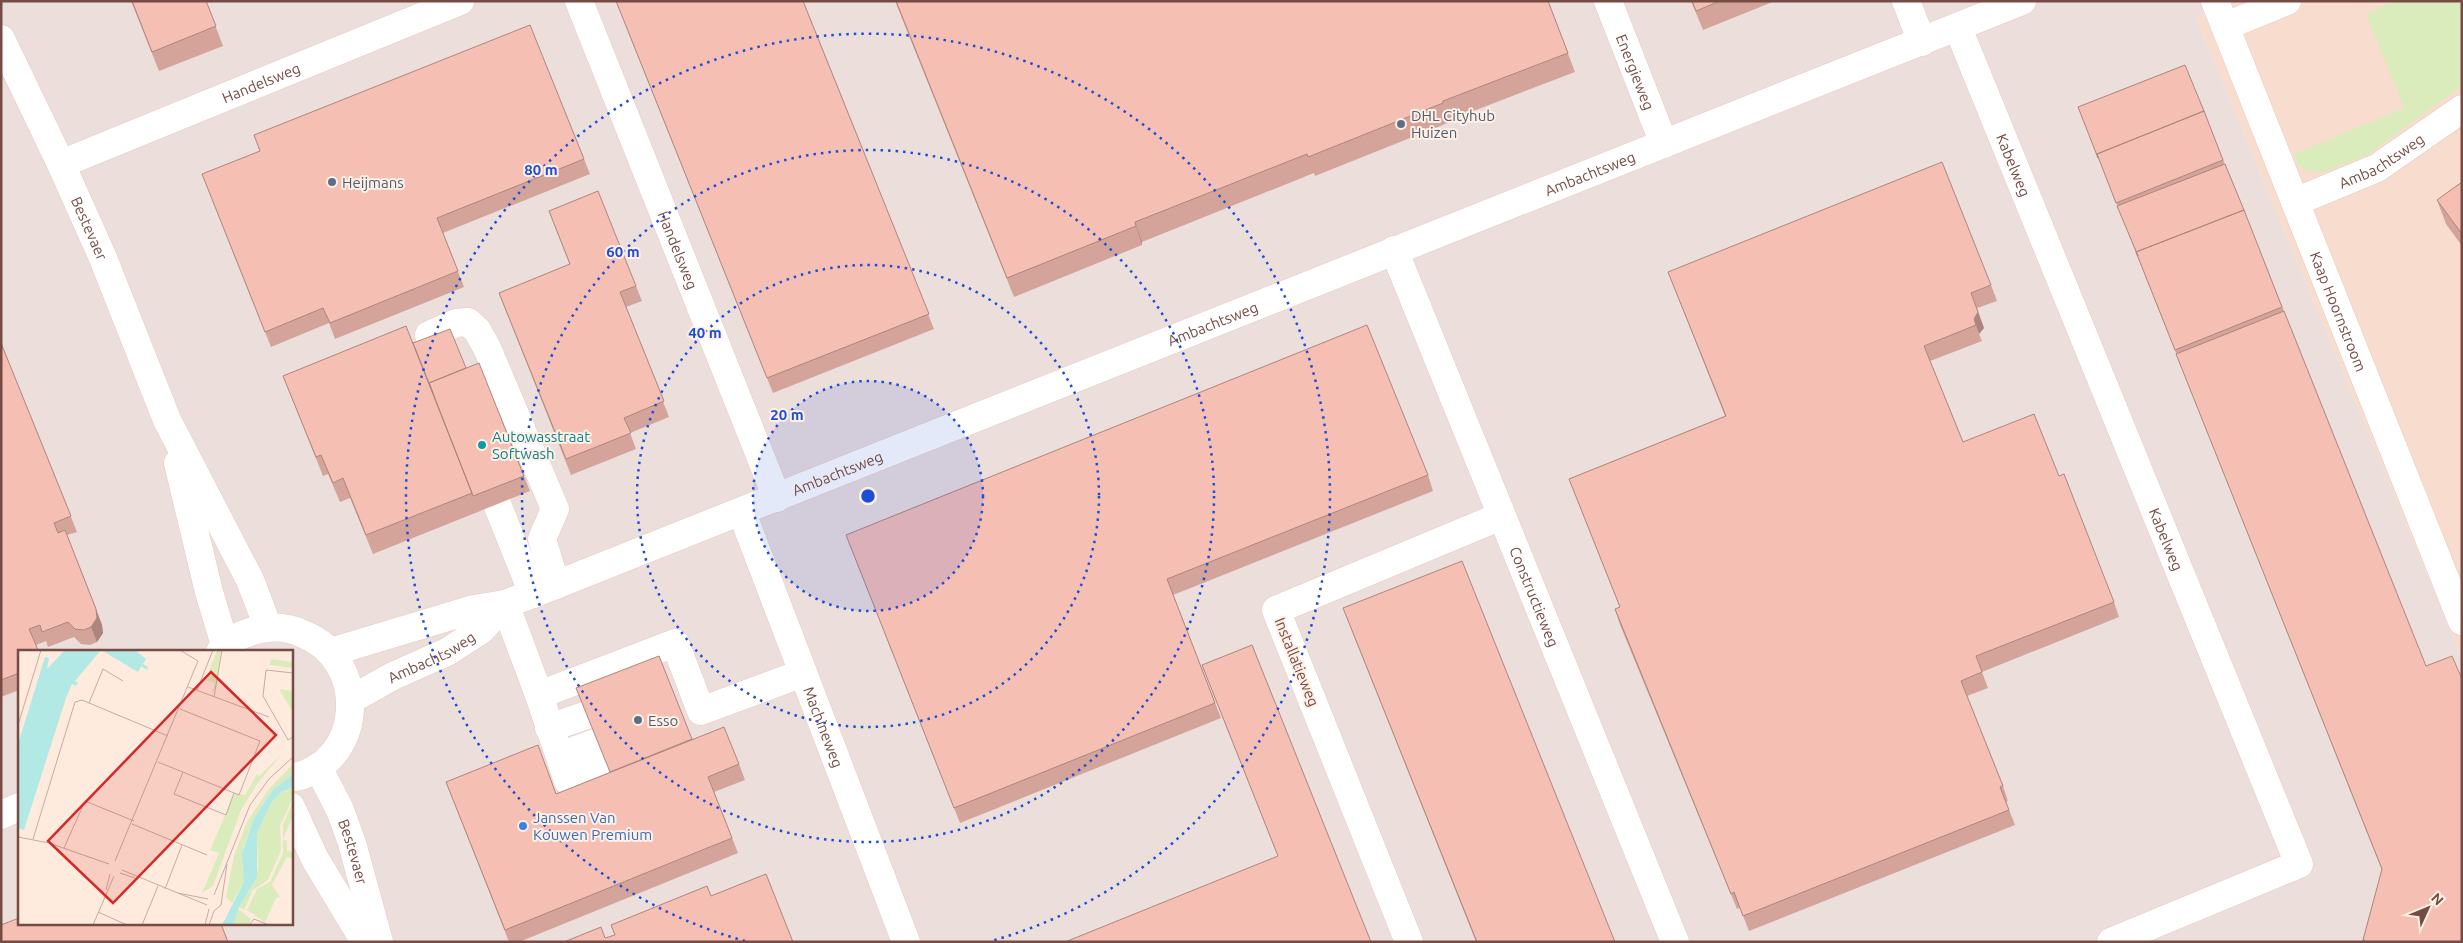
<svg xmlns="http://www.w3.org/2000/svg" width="2463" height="943" font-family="Ubuntu,sans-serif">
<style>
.residential{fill:#f8ddcf}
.industrial{fill:#ecdfdb;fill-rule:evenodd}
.green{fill:#daecbc}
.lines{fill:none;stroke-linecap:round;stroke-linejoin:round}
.minor-casing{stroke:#e8c9bf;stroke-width:29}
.minor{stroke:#fff;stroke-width:28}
.wall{fill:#d4a49b}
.shaded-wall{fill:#ac867e}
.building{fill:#f6bfb4;stroke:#ac867e}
.ring{fill:none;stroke:#1d4ed8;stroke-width:2.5;stroke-dasharray:2.5 5}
.service-dot{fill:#5c6f8a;stroke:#fff0e6;stroke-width:2}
.culture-dot{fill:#0f9aa8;stroke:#fff0e6;stroke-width:2}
.shop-dot{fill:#3f7fe0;stroke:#fff0e6;stroke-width:2}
.labels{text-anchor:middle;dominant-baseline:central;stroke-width:4;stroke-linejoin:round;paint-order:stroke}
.street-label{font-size:15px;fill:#764b44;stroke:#fff0e6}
.service-label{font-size:15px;fill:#4e5e75;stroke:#fff0e6;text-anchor:start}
.culture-label{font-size:15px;fill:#0d838f;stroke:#fff0e6;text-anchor:start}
.shop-label{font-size:15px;fill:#366cbe;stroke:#fff0e6;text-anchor:start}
.inset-river{fill:none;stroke:#b2e9e5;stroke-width:2.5}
.inset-road{fill:none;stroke:#c8aba0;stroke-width:1}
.view{fill:#d62828;fill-opacity:0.15;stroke:#d62828;stroke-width:2.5}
.inset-edge{fill:none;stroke:#764b44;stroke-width:2.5}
.centre{fill:#1d4ed8;stroke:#fff0e6;stroke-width:2.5}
.ring-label{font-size:15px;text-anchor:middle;font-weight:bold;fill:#1d4ed8;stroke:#fff0e6;stroke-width:4;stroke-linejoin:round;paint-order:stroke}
</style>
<rect width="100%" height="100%" fill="#feebde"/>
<path class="residential" d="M2235 1H2462V658L2196 18Z"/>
<path class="industrial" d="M1 1H2235L2196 18 2462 658V942H1ZM19 652H291V924H19Z"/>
<path class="green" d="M2396 1H2462V86L2366 156 2321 173 2307 171 2297 163 2294 154 2404 108 2366 14Z"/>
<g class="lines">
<defs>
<g id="minor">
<path id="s1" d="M579 1 777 498"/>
<path id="s2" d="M1608 1 1664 144"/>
<path d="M1906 1 1922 42"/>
<path id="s3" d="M2215 1 2462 621"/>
<path d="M2226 26 2287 1"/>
<path id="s4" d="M1958 28 2299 864 2111 942"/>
<path id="s5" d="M1 39 61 164 103 258 167 420 250 580 268 627"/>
<path id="s6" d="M61 164 460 1"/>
<path id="s7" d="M2295 202 2377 168 2462 109"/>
<path id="s8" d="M1394 250 1675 942"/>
<path d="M432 342 429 335 456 323 468 322 477 330 487 348 555 509 542 539 556 585"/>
<path d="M178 463 209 592 225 645"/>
<path d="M497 504 533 594"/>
<path id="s9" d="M742 513 906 942"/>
<path d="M505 604 539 695 675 643 701 711 803 673"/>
<path d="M220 652C230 638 245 632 262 629 276 626 290 628 303 634 370 660 365 765 291 778"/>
<path id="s10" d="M331 652 474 609 505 604 533 594 2022 1"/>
<path d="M539 695 568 781 608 766"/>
<path id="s11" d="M350 700 393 676 447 652 481 630 505 604"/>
<path d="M549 728 587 715"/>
<path d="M560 756 598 742"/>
<path id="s12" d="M318 767 340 810 352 843 379 942"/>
<path d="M291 807 315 859 365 942"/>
<path d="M1 815 19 807"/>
<path d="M1409 942 1276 610 1501 516"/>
</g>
</defs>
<use href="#minor" class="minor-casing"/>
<use href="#minor" class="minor"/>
</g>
<path class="wall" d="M131 1H206L223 46 159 71Z
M616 1H803L934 329 773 393Z
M895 1H1548L1575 72 1450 120V122L1315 176 1314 173 1142 242V245L1014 297Z
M1691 1H1775L1703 30Z
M2185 65 2284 311 2462 942H2363V940L2382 870 2078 107Z
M584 159 590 174 443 233 464 287 335 339 329 323 271 347 202 174Z
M2462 182V246L2446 224 2437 200Z
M549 211 636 286 642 301 626 307 669 417 630 433 636 449 571 475 499 293 570 265Z
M1668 272 1991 285 1997 301 1977 308 1984 328 1979 334 1982 341 1930 361 1963 442 2059 476 2114 602 2119 617 1982 672 1988 688 1967 696 2003 786 2008 801 2006 802 2015 825 1749 931 1740 908 1737 909 1620 625 1615 609 1620 607 1569 479 1725 416Z
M1 343 77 532 67 535 102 625 103 633 97 642 90 645 81 644 74 637 48 647 46 641 19 652V690L1 697Z
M413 343 466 368 524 476 530 491 373 554 350 498 340 502 328 474 323 476 283 376Z
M1428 475 1433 491 1173 595 1221 718 960 823 846 535Z
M1343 608 1615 942H1476Z
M1202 665 1371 942 1278 856Z
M692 739 739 764 745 780 714 792 738 853 519 942H509L446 782 556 794Z"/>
<path class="shaded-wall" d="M1135 222 1142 242V245L1136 226Z
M1978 312 1984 328 1979 334 1974 319Z
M96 609 102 625 103 633 97 642 91 627Z"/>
<path class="building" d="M132 1H206L216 26 152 52Z
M616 1H803L929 314 767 378Z
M896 1H1548L1568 53 1443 101V103L1308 157 1307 154 1135 222 1136 226 1007 278Z
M1692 1H1720L1696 11Z
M530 25 584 159 437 218 458 271 330 323 323 308 265 332 202 174 260 151 254 135Z
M2185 65 2204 111 2097 154 2098 158 2078 107Z
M2204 111 2223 160 2116 203 2097 154Z
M1942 162 1991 285 1971 293 1978 312 1974 319 1976 325 1924 346 1963 442 2034 414 2059 476 2064 474 2114 602 1976 656 1982 672 1961 681 2003 786 2000 787 2009 810 1743 916 1734 892 1731 894 1615 609 1620 607 1569 479 1726 416 1668 272Z
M2225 164 2244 210 2136 252 2138 256 2117 206Z
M2462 182V234L2437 200Z
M598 191 636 286 620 292 664 401 624 418 631 433 566 459 499 293 570 264 549 211Z
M2244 210 2282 307 2175 350 2136 252Z
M2284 311 2426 666 2452 656 2462 679V942H2368L2363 940 2382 869 2176 354Z
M1367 325 1428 475 1167 579 1215 703 954 808 846 535Z
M406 326 472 493 366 535 343 478 333 483 321 455 316 457 283 376Z
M450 329 466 368 429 383 433 393 413 343Z
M1 343 71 516 54 523 58 533 65 530 96 609 97 618 91 627 84 630 75 629 68 622 42 632 40 625 29 629 39 652H19V673L1 680Z
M479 363 524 476 473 496 429 383Z
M1462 561 1615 942H1477L1343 608Z
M1252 645 1371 942H1065L1278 856 1202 665Z
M659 656 692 739 610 772 576 688Z
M724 727 739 764 708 777 732 838 505 930 446 782 538 745 556 794Z
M766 874 793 942H564L601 927 605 938 615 935 611 925 707 886 711 896Z
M19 918V924H221L228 942H1V925Z"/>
<circle cx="868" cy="496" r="115" fill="#1d4ed8" fill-opacity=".12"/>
<g class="ring">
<circle cx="868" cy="496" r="115"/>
<circle cx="868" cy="496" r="231"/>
<circle cx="868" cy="496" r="346"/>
<path d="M745 941A462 462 0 1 1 991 941"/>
</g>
<g class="service-dot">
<circle cx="1401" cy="124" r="5"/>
<circle cx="332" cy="182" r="5"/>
<circle cx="638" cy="720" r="5"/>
</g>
<circle class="culture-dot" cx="482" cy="445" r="5"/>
<circle class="shop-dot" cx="523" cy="826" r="5"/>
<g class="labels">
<g class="street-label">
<text stroke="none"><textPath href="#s2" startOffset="76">Energieweg</textPath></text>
<text stroke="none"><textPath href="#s6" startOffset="216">Handelsweg</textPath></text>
<text stroke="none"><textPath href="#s7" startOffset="96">Ambachtsweg</textPath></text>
<text stroke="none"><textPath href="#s4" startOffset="148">Kabelweg</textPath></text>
<text stroke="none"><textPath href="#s10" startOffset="1348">Ambachtsweg</textPath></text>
<text stroke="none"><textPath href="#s5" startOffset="209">Bestevaer</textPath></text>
<text stroke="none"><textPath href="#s1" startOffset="268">Handelsweg</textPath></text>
<text stroke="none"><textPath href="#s3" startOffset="334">Kaap Hoornstroom</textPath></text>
<text stroke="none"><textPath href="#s10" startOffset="942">Ambachtsweg</textPath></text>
<text stroke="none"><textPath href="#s10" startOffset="538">Ambachtsweg</textPath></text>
<text stroke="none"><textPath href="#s4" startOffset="552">Kabelweg</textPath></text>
<text stroke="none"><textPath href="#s8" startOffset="374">Constructieweg</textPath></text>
<text stroke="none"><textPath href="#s11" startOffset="92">Ambachtsweg</textPath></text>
<text transform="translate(1297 662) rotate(68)">Installatieweg</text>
<text stroke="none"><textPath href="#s9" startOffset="229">Machineweg</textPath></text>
<text stroke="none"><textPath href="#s12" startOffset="92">Bestevaer</textPath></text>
</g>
<g class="service-label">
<text x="1411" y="115">DHL Cityhub<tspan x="1411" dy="17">Huizen</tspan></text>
<text x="342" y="182">Heijmans</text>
<text x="648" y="720">Esso</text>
</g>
<g class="culture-label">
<text x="492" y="436">Autowasstraat<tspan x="492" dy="17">Softwash</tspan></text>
</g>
<g class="shop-label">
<text x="533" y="817">Janssen Van<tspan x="533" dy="17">Kouwen Premium</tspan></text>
</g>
</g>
<g transform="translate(18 650)">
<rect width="275" height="275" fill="#feebde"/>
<path d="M199 0H203L197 39 193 44 197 33 188 30ZM253 9 275 12V18L252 15ZM261 39 275 41V62ZM264 104 239 134 223 160 195 236 184 243 201 203 192 200 217 143 227 145 239 124 241 126ZM275 114V124L255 140 236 168 225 198 226 232 214 253 208 247 216 206 229 172 250 140ZM275 137V148L262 176 263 200 250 230 235 240 226 260 221 257 236 232 240 218 239 183 253 153 263 142ZM275 152V166L265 189 269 191V200L275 203V209L269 207 254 235 262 247 258 248 247 272 229 260 239 239 252 232 265 203V174ZM220 259 233 269 230 275H215Z" fill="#daecbc"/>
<path d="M47 0H117L128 9 125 14 130 17 129 20 123 16 120 22 83 0 57 31 60 33 58 36 54 34 48 48 6 180 0 178V94L27 7 31 8 29 19ZM275 124V137L263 142 253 153 239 183V227L221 257 215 275H204L226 232 224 203 236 168 255 140Z" fill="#b2e9e5"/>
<path class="inset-river" d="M0 117 23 42 67 0"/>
<path class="inset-road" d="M275 23 248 20 245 46 270 90 275 87M170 37 251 67M179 40 195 0M196 47 204 0M71 53 85 19 105 31M0 75 23 0M140 112 221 145 242 91 162 59M165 122 156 144 208 165 216 143M114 174 189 205M0 187 31 193 91 214M15 189 57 52 64 50 150 86M46 198 67 151 116 171M97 211 180 11 162 0M104 220 189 255M102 223 117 228M147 239 164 195M88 240 92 224M160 243 190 249M196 245 232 155 251 129 275 107M80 262 109 275M75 275 96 226M124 275 140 236M187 275 191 259M191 275 196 261 203 255 209 214M231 275 236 269 251 275"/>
<path class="view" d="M193 22 258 85 95 253 30 191Z"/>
<rect width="275" height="275" class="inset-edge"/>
</g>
<circle cx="868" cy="496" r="8" class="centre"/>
<g class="ring-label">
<text x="541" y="175">80 m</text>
<text x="623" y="257">60 m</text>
<text x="705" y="338">40 m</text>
<text x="787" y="420">20 m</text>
</g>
<rect width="2463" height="943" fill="none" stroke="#764b44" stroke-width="5"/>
<g transform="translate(2428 908) rotate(46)" stroke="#fff0e6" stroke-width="4" paint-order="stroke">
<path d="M0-4L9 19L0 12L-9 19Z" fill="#764b44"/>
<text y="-8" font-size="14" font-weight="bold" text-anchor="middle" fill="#764b44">N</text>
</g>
</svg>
